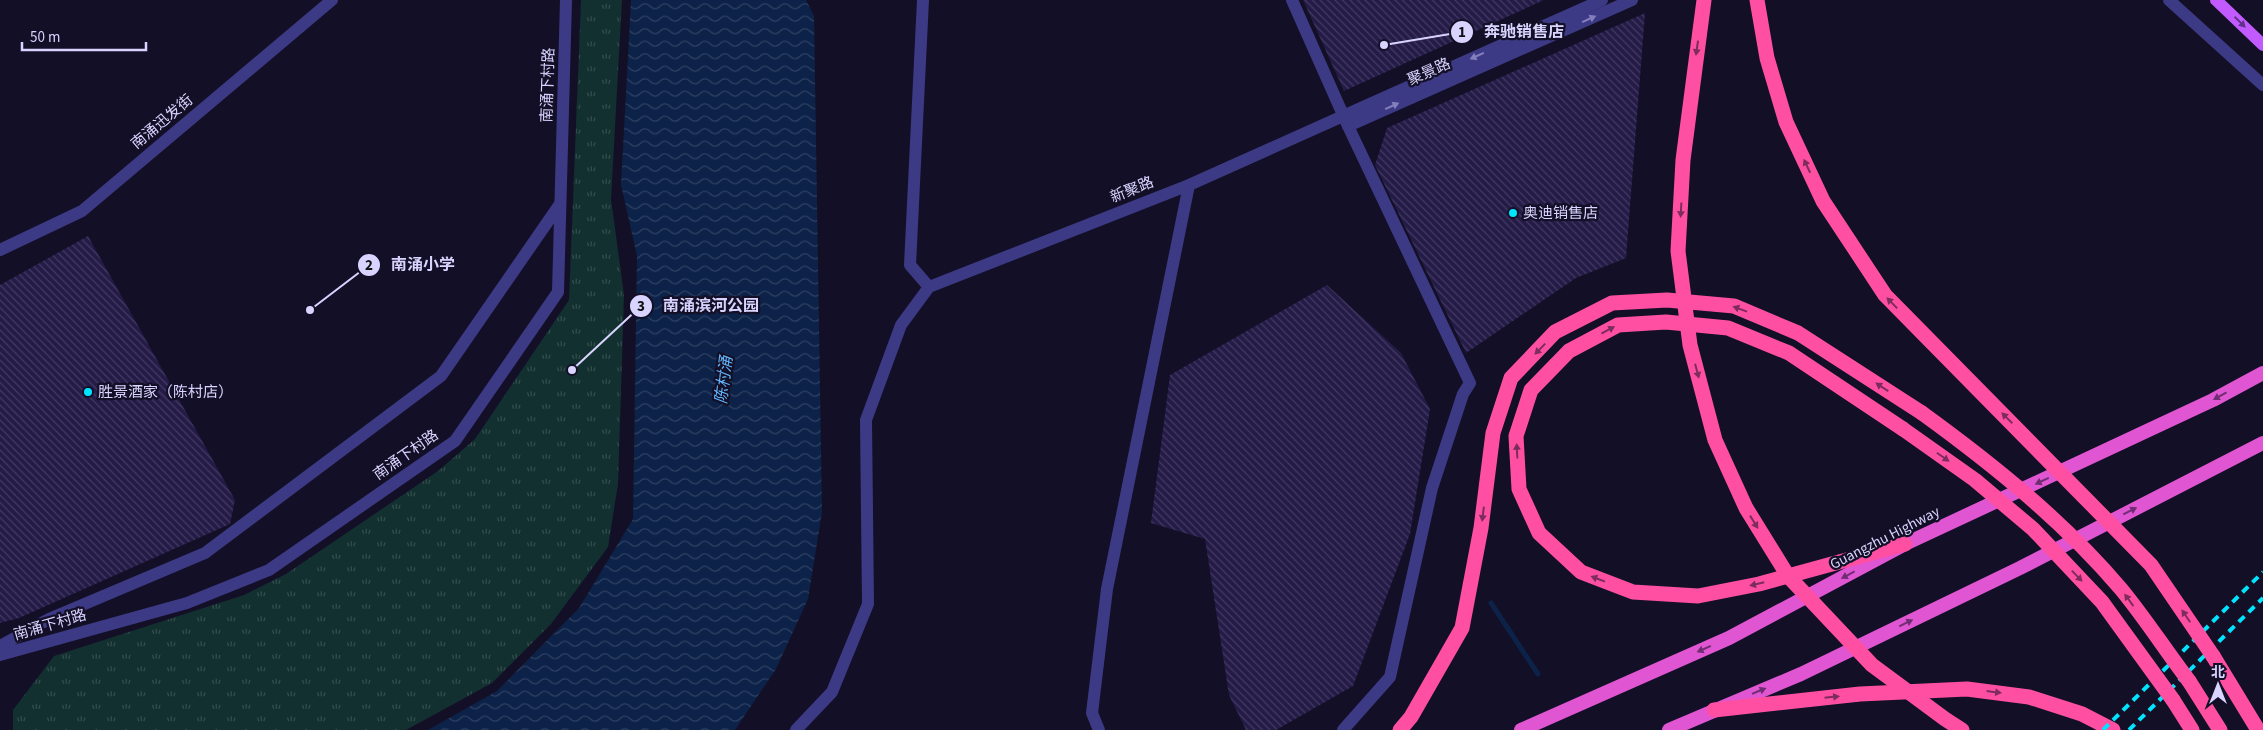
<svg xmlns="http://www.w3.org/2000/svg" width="2263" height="730" font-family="'Source Sans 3','Noto Sans SC',sans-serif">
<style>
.park{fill:url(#park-tufts)}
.water{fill:url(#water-waves)}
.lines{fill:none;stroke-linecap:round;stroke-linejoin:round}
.stream{stroke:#0c2248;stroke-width:5}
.building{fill:url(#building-back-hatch)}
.minor{stroke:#3d3a85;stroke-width:12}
.tertiary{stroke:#3d3a85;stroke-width:12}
.primary{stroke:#c25bff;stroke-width:12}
.trunk{stroke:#e055d1;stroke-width:14}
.motorway{stroke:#ff4fa3;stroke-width:15}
.rail{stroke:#00e5ff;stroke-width:4;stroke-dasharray:8 6;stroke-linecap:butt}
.motorway-bridge{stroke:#ff4fa3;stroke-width:15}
.oneway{fill:#837fbc}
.oneway2{fill:#623188}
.oneway3{fill:#7d2c5e}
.oneway4{fill:#6f2e73}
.poi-dot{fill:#00e5ff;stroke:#130f26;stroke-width:2}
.labels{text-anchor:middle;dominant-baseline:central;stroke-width:4.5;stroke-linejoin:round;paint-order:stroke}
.street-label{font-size:15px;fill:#d9d4ff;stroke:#130f26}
.poi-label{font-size:15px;fill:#d9d4ff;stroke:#130f26;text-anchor:start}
.water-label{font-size:16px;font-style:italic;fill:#62b6ff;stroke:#130f26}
.leader{fill:none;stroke:#d9d4ff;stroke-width:2}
.callout-dot{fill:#d9d4ff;stroke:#130f26;stroke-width:2}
.mark-label{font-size:15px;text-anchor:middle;font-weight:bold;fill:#111}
.callout-label{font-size:16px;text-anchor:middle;font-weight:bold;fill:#d9d4ff;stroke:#130f26;stroke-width:4.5;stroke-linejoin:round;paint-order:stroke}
</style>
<defs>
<pattern id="park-tufts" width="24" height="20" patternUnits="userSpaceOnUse" patternTransform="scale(1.25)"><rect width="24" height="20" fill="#12302f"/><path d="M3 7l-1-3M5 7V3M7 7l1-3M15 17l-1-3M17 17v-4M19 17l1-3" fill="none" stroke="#344d4e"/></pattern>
<pattern id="water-waves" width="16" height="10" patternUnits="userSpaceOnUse" patternTransform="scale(1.25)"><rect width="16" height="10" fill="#0c2248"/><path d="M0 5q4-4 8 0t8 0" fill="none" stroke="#2f4163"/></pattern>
<pattern id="building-back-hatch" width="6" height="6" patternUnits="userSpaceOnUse" patternTransform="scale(1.25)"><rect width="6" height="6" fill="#241b47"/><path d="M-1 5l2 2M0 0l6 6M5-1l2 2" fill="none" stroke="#433b63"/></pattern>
</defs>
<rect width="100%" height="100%" fill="#130f26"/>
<path class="park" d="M581 0H622L611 199 624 295 618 484 608 547 551 624 492 683 406 730H13V710L54 656 244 595 286 574 438 471 475 439 569 300Z"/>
<path class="water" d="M631 0H806L814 16 822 512 808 599 776 669 735 730H428L497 691 579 608 633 519 637 256 621 185Z"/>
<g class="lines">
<path class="stream" d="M1491 603 1538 674"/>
</g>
<path class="building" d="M1303 0H1544L1344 91Z
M1645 13 1626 258 1576 278 1466 353 1375 165 1387 128Z
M88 236 235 500 230 524 19 618 0 623V285Z
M1327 285 1401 353 1430 409 1410 534 1353 686 1276 730H1246L1229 695 1205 539 1151 523 1170 375Z"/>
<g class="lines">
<path class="minor" d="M1292 0 1348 126 1470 383 1463 394 1432 488 1390 677 1343 730
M2169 0 2263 85
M929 287 1189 185 1343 116
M0 646 49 619 205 553 441 376 560 204
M0 655 187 603 269 570 455 441 558 292 566 0
M796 730 832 692 868 604 866 420 901 325 929 287 910 265 923 0
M1099 730 1092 713 1107 589 1189 185"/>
<path class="tertiary" d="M1343 116 1602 0
M1348 126 1632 0
M0 250 82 211 332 0"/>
<path class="primary" d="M2216 0 2263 45"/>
<path class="trunk" d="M1521 730 1729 638 1905 544 2213 400 2263 373
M1669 730 1801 674 2020 568 2263 443"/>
<path class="motorway" d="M1903 429 1789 353 1728 328 1666 322 1618 325 1569 351 1531 390 1516 436 1519 489 1539 533 1581 572 1633 592 1698 596 1759 584 1905 544
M2213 656 2258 730
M2189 681 2220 730
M2173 700 2192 730
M1714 710 1860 694 1967 689 2029 697 2082 714 2113 730
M1400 730 1411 717 1462 628 1481 528 1493 433 1511 378 1555 332 1612 303 1667 300 1734 306 1798 333 1922 413"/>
<path class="rail" d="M2103 730 2263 572
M2129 730 2263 598"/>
<path class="motorway-bridge" d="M1704 0 1683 160 1678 251 1690 345 1715 440 1746 508 1788 576 1872 665 1945 719 1962 730
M1757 0 1767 58 1786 122 1823 201 1885 295 2151 565 2213 656
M1922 413C1995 466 2063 521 2121 589 2145 618 2166 651 2189 681
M1903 429 1975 480 2033 529 2102 602 2173 700"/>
</g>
<defs><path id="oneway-solid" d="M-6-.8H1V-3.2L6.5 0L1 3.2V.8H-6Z" transform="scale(1.25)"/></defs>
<g class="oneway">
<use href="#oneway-solid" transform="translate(1589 19) rotate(-24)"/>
<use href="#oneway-solid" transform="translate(1477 56) rotate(156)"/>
<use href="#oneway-solid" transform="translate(1392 106) rotate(-24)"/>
</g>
<use class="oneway2" href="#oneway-solid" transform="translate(2240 22) rotate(44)"/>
<g class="oneway3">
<use href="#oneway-solid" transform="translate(1697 48) rotate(98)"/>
<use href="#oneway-solid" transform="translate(1807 166) rotate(-115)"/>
<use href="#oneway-solid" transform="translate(1681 210) rotate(93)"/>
<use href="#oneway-solid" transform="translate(1892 303) rotate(-134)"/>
<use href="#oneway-solid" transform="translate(1740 309) rotate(-160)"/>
<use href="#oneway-solid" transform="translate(1608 330) rotate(-28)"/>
<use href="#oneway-solid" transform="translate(1540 349) rotate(134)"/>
<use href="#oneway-solid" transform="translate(1697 371) rotate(75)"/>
<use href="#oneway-solid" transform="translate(1882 387) rotate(-147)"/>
<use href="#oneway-solid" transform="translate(2007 418) rotate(-135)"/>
<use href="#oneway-solid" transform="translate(1517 451) rotate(-93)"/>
<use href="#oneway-solid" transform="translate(1943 457) rotate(35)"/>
<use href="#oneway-solid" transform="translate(1483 514) rotate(97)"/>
<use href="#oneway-solid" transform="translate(1754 522) rotate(58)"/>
<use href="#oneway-solid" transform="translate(2077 576) rotate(46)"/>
<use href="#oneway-solid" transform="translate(1598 579) rotate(-159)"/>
<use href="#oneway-solid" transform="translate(1757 584) rotate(167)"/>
<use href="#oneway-solid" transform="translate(2129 600) rotate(-126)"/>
<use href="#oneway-solid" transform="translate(2186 616) rotate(-124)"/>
<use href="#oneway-solid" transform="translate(1994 692) rotate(7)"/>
<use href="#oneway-solid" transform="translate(1832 697) rotate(-6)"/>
</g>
<g class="oneway4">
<use href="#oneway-solid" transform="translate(2220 396) rotate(151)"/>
<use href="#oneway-solid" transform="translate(2042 481) rotate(155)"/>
<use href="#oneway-solid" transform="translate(2130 511) rotate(-27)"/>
<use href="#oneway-solid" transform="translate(1848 575) rotate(152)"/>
<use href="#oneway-solid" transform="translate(1906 623) rotate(-26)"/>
<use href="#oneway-solid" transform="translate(1704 649) rotate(156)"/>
<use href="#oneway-solid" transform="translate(1759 691) rotate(-22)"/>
</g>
<g class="poi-dot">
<circle cx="1513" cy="213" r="5"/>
<circle cx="88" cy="392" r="5"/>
</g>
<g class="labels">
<g class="street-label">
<text transform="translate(1429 72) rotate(-24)">聚景路</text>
<text transform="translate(548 85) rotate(-88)">南涌下村路</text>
<text transform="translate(162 122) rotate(-40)">南涌迅发街</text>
<text transform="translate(1132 190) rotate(-22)">新聚路</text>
<text transform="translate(406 455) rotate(-35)">南涌下村路</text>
<text transform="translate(1885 538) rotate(-27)">Guangzhu Highway</text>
<text transform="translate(50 625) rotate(-16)">南涌下村路</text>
</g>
<g class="poi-label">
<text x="1523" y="213">奥迪销售店</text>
<text x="98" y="392">胜景酒家（陈村店）</text>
</g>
<g class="water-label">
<text transform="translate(724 380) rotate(-83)">陈村涌</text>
</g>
</g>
<path class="leader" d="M1384 45L1462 32M310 310L369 265M572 370L641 306"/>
<g class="callout-dot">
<circle cx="1384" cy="45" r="5"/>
<circle cx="310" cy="310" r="5"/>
<circle cx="572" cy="370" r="5"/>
<circle cx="1462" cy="32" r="12"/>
<circle cx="369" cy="265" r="12"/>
<circle cx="641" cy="306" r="12"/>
</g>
<g class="mark-label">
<text x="1462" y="37">1</text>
<text x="369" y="270">2</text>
<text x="641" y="311">3</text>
</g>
<g class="callout-label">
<text x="1524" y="37">奔驰销售店</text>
<text x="423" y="270">南涌小学</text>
<text x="711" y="311">南涌滨河公园</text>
</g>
<g transform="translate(2218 685)" stroke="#130f26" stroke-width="4" paint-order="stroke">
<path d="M0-4L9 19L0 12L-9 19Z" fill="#d9d4ff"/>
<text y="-8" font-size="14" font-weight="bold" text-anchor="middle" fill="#d9d4ff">北</text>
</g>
<path d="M22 42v8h124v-8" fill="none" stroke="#d9d4ff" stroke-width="2.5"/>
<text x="30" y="42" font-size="15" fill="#d9d4ff" stroke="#130f26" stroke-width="4" paint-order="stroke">50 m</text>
</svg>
